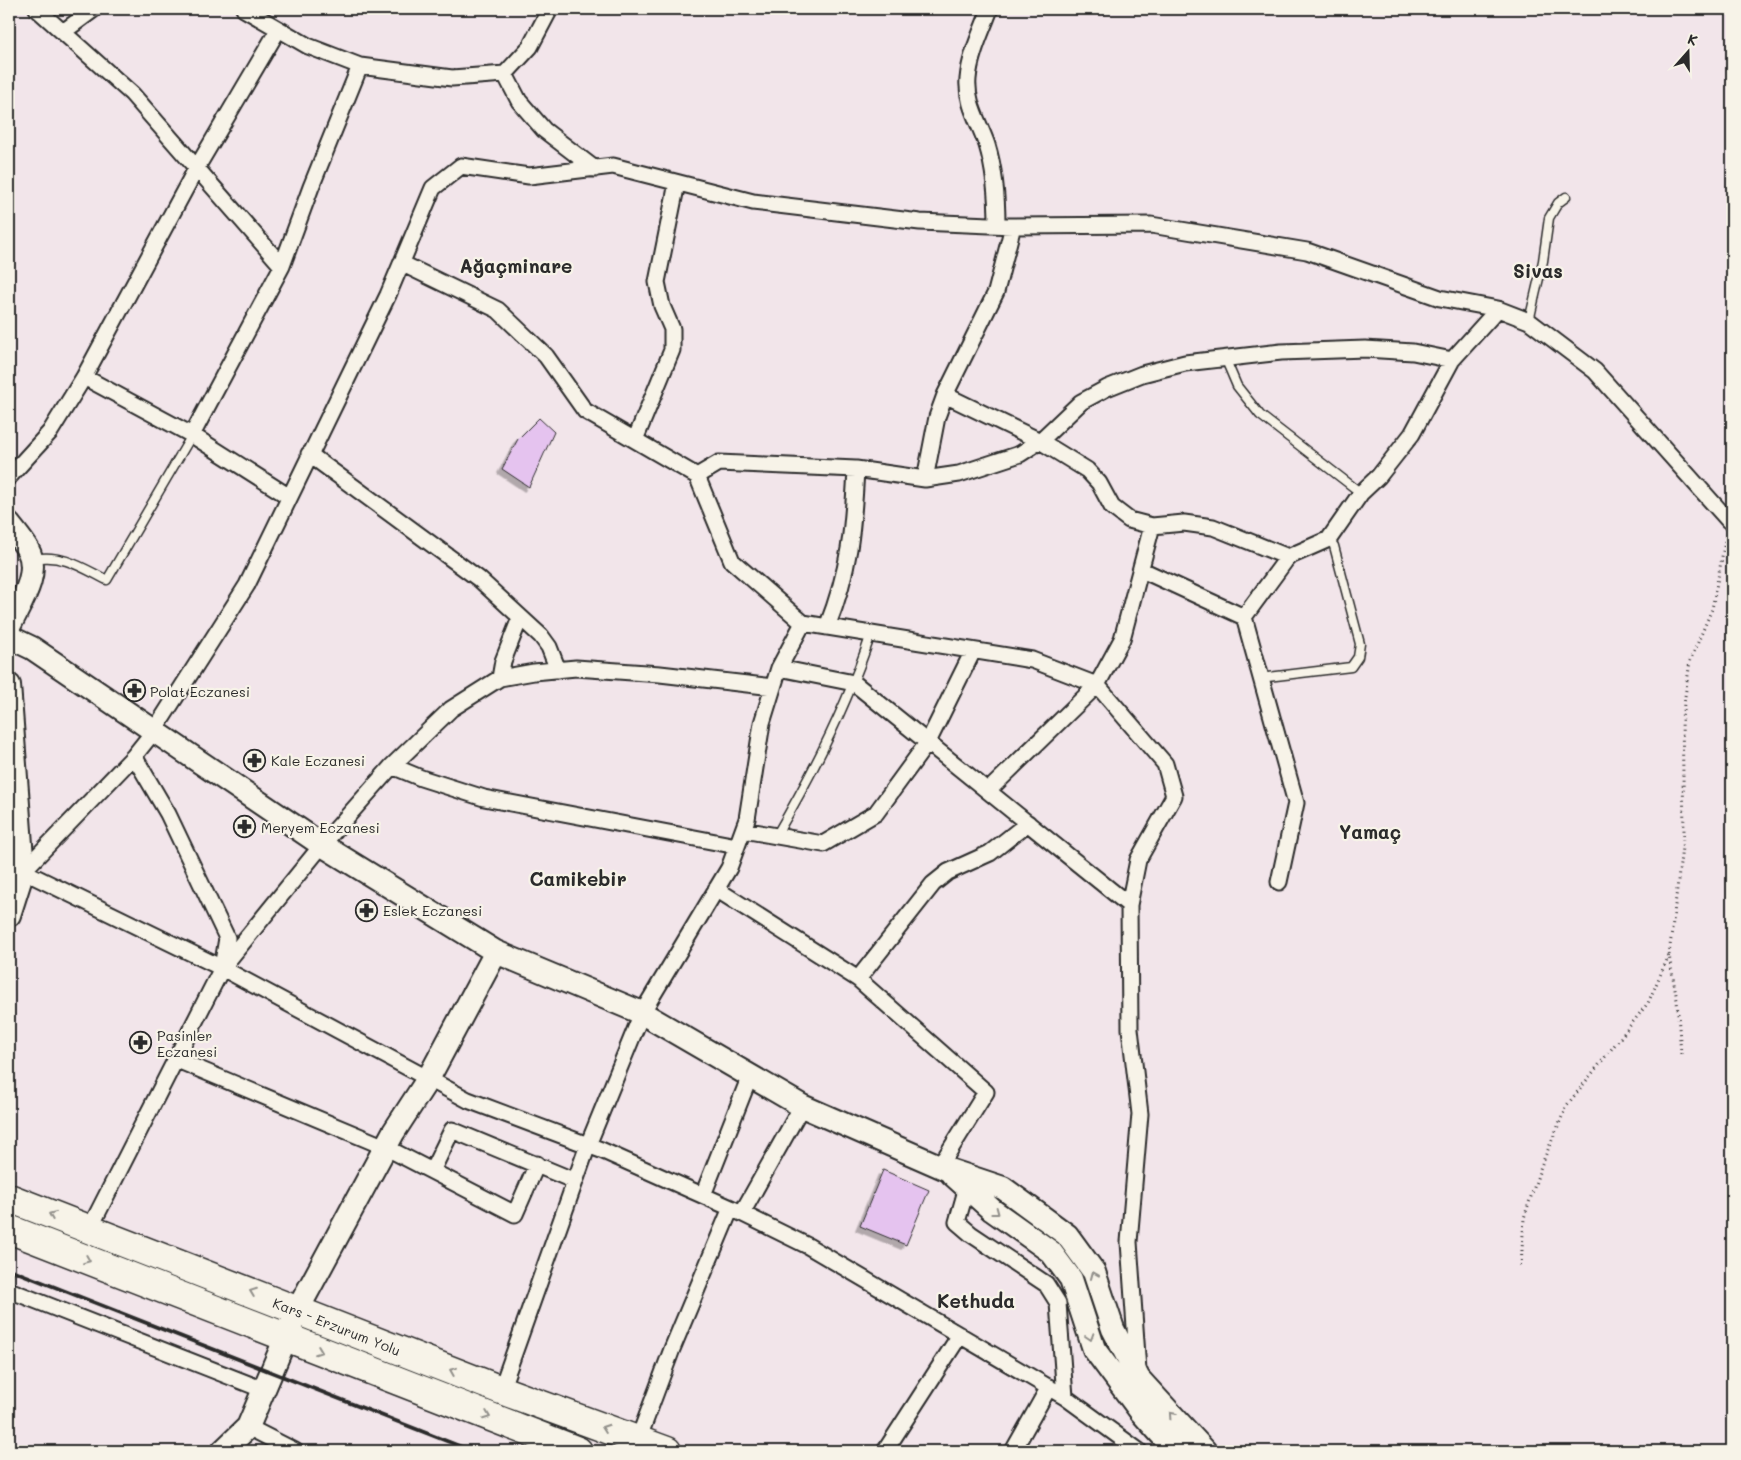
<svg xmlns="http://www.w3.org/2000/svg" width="1741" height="1460" font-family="Mali,sans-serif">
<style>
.building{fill:#e5c3ef;stroke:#2b2b2b;filter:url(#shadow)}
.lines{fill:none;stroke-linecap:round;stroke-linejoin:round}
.lane-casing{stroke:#2b2b2b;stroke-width:11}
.street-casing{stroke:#2b2b2b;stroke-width:19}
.secondary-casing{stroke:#2b2b2b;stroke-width:26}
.highway-casing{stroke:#2b2b2b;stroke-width:31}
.path{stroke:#2b2b2b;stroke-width:3;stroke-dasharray:1 4;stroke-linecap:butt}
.lane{stroke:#f7f3e8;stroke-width:8}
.street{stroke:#f7f3e8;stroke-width:15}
.secondary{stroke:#f7f3e8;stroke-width:22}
.highway{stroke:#f7f3e8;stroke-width:28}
.rail{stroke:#2b2b2b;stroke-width:4}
.oneway{stroke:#918f8a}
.labels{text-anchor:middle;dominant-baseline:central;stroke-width:4.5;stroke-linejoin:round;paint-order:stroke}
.poi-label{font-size:14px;fill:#2b2b2b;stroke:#f7f3e8;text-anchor:start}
.street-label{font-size:14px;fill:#2b2b2b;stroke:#f7f3e8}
.district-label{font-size:19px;font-weight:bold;fill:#2b2b2b;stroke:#f7f3e8}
</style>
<defs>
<filter id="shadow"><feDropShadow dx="-4.5" dy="4.5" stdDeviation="0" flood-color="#0004"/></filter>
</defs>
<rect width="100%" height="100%" fill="#f2e5ea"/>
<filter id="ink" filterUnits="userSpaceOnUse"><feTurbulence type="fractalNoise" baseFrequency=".02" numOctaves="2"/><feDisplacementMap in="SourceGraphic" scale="10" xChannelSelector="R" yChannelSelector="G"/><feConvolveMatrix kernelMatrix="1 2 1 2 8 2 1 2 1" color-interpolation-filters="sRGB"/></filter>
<g filter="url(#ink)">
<path class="building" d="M539 418 554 432 529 487 502 469 518 439Z
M883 1170 929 1190 906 1245 860 1226Z"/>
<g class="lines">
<defs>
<path id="lane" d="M1529 321 1543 261 1549 218 1558 203 1566 197
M1225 358 1237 386 1260 415 1361 493
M34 559C61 553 83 568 107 580L192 435
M1260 678 1351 667 1358 657 1360 644 1334 546 1329 539
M776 836C814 771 847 706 871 634"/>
<path id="street" d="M37 9 132 94 282 266
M244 9 308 46 360 66
M990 9C982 31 970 55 968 79 966 103 979 122 987 145 995 171 997 198 997 225
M63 32 94 9
M505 74 519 101 544 130 595 169
M401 263 498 310 546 356 585 411 697 476 732 561 803 623 1032 660 1097 685 988 791
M84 377 192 435 288 496
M945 395 1040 441 1087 470 1099 483 1112 507 1129 520 1152 526 1184 523 1213 527 1288 557
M192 435 282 266 311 187 360 66 452 78 505 74 530 47 550 9
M635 440 672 350V329L662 306 657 282 677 183
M309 454 479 579 541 636 549 647 558 670
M697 476 719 463 856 469 925 479 959 474 1020 454 1040 441 1081 402 1107 388 1142 374 1185 363 1281 352 1365 349 1413 352 1452 360
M9 477 50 432 84 377 196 169 278 30
M925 479 937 417 945 395 996 292 1013 226
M1142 570 1244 617 1296 803 1279 882
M1244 617 1288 557 1329 539 1361 493 1379 476 1412 434 1452 360 1498 309
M827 627C850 569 853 529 856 469
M779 668 854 683 1129 905
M500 678 503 661 520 618
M392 766 421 778 484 798 737 846
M743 830 823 844 876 813 928 742 973 651
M9 871H23L222 968 468 1100 601 1150 731 1208 808 1246 1065 1397 1139 1451
M23 871 134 756 154 731 247 585 388 295 433 188 461 166 529 176 613 166 753 202 920 222 1013 226 1151 225 1307 251 1440 298 1498 309 1529 321 1595 371 1729 521
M716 889 858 979 986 1092 940 1166
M222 968 322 845 392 766 451 709 500 678 534 672 576 668 660 674 773 687
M858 979 933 884 948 872 990 853 1028 823
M175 1059 385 1147 515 1214 537 1164
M432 1171 452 1130 575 1181
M967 1187 957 1222 971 1234 1046 1284 1058 1303 1065 1397
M703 1195 750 1076
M742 1213 802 1106
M89 1230 222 968 227 938 168 814 134 756
M9 1290 264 1390
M1138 1370 1129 1242 1140 1114 1130 1029 1129 905 1138 860 1174 796 1165 764 1097 685 1122 639 1152 526
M501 1390 588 1145 642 1013 729 868 747 819 762 723 779 668 803 623
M248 1427 295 1451
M638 1440 672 1349 731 1208
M885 1451 960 1335
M1013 1451 1049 1387"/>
<path id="secondary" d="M9 524C15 532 23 541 28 550 41 574 19 605 9 627
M9 637 32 648 322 845 496 952 642 1013 802 1106 946 1169 1003 1188 1067 1235 1094 1272 1113 1329 1139 1379 1205 1451
M9 685 23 871 9 915
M952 1174 992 1210 1051 1252 1071 1279 1094 1349 1141 1412 1176 1451
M223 1451 248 1427 298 1309 393 1133 428 1079 496 952"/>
<g id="highway">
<path id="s1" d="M9 1198 501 1390 667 1451"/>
<path d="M9 1229 578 1451"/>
</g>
</defs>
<use href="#lane" class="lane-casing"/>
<use href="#street" class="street-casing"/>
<use href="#secondary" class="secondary-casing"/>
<use href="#highway" class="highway-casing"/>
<path class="path" d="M1681 1054 1677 1000 1669 955 1684 831 1682 718 1690 661 1712 609 1726 536
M1521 1266 1524 1218 1541 1166 1567 1105 1648 1003 1669 955"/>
<use href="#lane" class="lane"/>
<use href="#street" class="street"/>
<use href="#secondary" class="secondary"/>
<use href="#highway" class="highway"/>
<path class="rail" d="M9 1269 472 1451"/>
</g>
<defs><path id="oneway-chevron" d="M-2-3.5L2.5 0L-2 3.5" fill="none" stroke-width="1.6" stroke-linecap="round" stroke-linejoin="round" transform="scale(1.25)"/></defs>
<g class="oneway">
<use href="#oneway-chevron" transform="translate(996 1212) rotate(37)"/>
<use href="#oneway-chevron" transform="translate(52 1215) rotate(-158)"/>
<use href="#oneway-chevron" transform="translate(87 1260) rotate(22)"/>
<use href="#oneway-chevron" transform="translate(1094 1275) rotate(-113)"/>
<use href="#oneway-chevron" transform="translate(253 1292) rotate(-159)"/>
<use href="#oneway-chevron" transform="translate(1090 1337) rotate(72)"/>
<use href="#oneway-chevron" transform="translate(319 1351) rotate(21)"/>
<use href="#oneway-chevron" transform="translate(453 1371) rotate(-158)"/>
<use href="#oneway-chevron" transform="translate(1172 1415) rotate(-132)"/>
<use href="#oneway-chevron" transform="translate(487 1416) rotate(21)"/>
<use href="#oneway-chevron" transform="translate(605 1428) rotate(-160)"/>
</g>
</g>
<defs>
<symbol id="pharmacy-ring" viewBox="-11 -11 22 22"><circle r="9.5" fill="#f7f3e8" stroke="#2b2b2b" stroke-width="1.5"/><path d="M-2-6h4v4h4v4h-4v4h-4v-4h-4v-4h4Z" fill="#2b2b2b"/></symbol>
</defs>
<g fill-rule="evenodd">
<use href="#pharmacy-ring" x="122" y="678" width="25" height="25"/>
<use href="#pharmacy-ring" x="242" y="748" width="25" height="25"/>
<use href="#pharmacy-ring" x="232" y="814" width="25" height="25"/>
<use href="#pharmacy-ring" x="354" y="898" width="25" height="25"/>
<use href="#pharmacy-ring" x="128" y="1030" width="25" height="25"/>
</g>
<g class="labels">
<g class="poi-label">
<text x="150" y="691">Polat Eczanesi</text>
<text x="271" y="760">Kale Eczanesi</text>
<text x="261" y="827">Meryem Eczanesi</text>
<text x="383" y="910">Eslek Eczanesi</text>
<text x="157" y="1035">Pasinler<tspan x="157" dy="16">Eczanesi</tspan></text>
</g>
<g class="street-label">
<text stroke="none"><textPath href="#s1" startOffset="352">Kars - Erzurum Yolu</textPath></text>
</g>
<g class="district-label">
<text x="516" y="265">Ağaçminare</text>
<text x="1538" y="270">Sivas</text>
<text x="1370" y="831">Yamaç</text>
<text x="578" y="878">Camikebir</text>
<text x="976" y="1300">Kethuda</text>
</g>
</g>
<rect width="1741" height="1460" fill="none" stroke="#f7f3e8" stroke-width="30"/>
<rect x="15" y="15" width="1711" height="1430" fill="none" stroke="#2b2b2b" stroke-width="2" filter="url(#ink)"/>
<g transform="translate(1688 52) rotate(20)" stroke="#f7f3e8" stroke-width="4" paint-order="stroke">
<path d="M0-4L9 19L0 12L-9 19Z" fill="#2b2b2b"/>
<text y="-8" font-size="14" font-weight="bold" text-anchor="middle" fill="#2b2b2b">K</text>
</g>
</svg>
